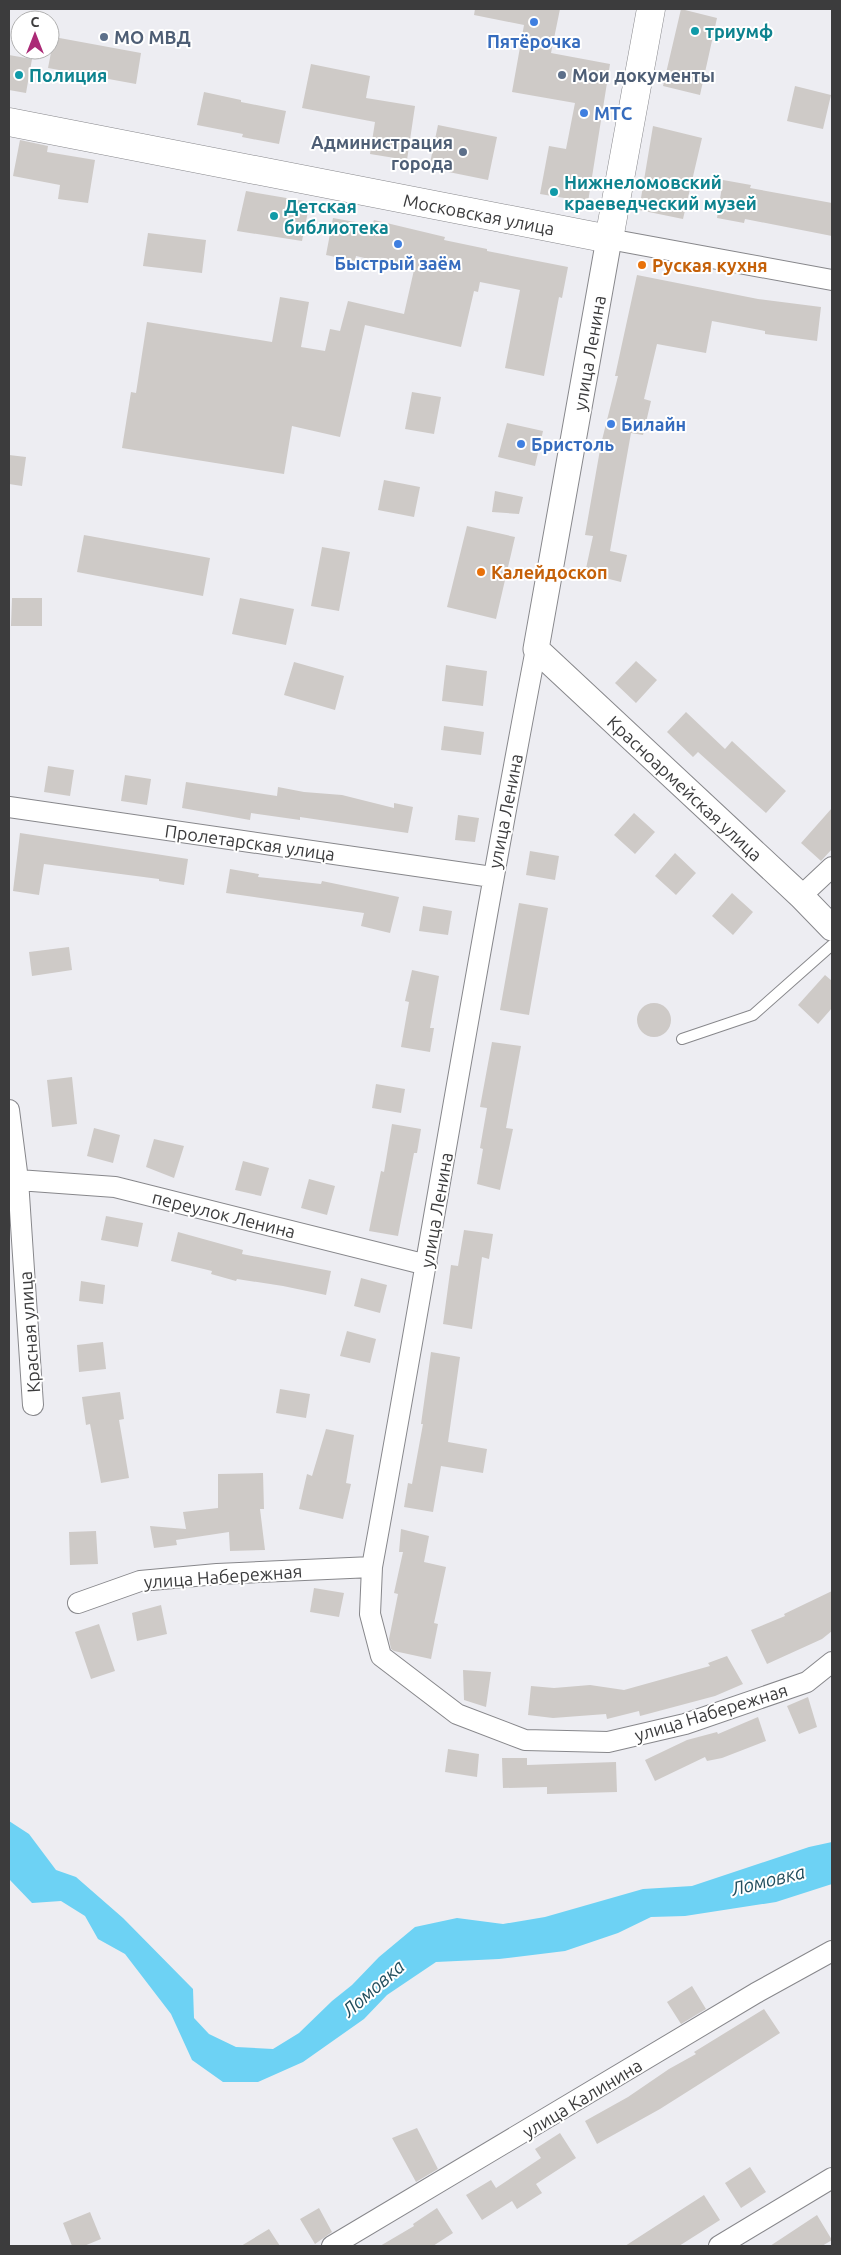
<svg xmlns="http://www.w3.org/2000/svg" width="841" height="2255" font-family="Ubuntu,sans-serif">
<style>
.water{fill:#6dd2f4}
.building{fill:#cecac7}
.lines{fill:none;stroke-linecap:round;stroke-linejoin:round}
.service-casing{stroke:#87878b;stroke-width:12}
.minor-casing{stroke:#87878b;stroke-width:22}
.tertiary-casing{stroke:#87878b;stroke-width:27}
.secondary-casing{stroke:#87878b;stroke-width:29}
.service{stroke:#fff;stroke-width:10}
.minor{stroke:#fff;stroke-width:20}
.tertiary{stroke:#fff;stroke-width:25}
.secondary{stroke:#fff;stroke-width:28}
.shop-dot{fill:#3f7fe0;stroke:#fff;stroke-width:2}
.culture-dot{fill:#0f9aa8;stroke:#fff;stroke-width:2}
.service-dot{fill:#5c6f8a;stroke:#fff;stroke-width:2}
.food-dot{fill:#e8710a;stroke:#fff;stroke-width:2}
.labels{text-anchor:middle;dominant-baseline:central;stroke-width:4;stroke-linejoin:round;paint-order:stroke}
.culture-label{font-size:18px;font-weight:bold;fill:#0d838f;stroke:#fff;text-anchor:start}
.service-label{font-size:18px;font-weight:bold;fill:#4e5e75;stroke:#fff;text-anchor:start}
.shop-label{font-size:18px;font-weight:bold;fill:#366cbe;stroke:#fff;text-anchor:start}
.street-label{font-size:18px;fill:#3c3c3d;stroke:#fff}
.food-label{font-size:18px;font-weight:bold;fill:#c56008;stroke:#fff;text-anchor:start}
.water-label{font-size:19px;font-style:italic;fill:#234f5e;stroke:#fff}
</style>
<rect width="100%" height="100%" fill="#ededf2"/>
<path class="water" d="M9 1821 29 1834 56 1870 76 1877 123 1918 193 1989 194 2018 209 2034 236 2047 273 2049 299 2033 332 2001 352 1985 379 1957 415 1927 457 1918 503 1924 545 1917 643 1889 692 1886 809 1847 832 1842V1884L776 1902 685 1916 651 1917 618 1933 565 1951 499 1959 436 1962 387 1995 364 2019 303 2062 258 2082H223L192 2060 171 2014 125 1954 98 1939 85 1916 61 1901 32 1903 9 1879Z"/>
<path class="building" d="M475 9H560L551 53 610 64 588 202 540 194 549 146 566 149 575 103 512 92 524 25 474 15Z
M681 9 717 18 700 95 663 86Z
M54 37 141 53 136 84 48 68Z
M9 55 32 59 26 93 9 90Z
M311 64 370 76 366 98 415 106 407 160 370 154 375 122 302 108Z
M795 86 831 95 823 129 787 121Z
M204 92 241 100V102L286 111 279 144 242 137 243 134 197 125Z
M438 125 497 137 488 180 429 168Z
M653 126 702 138 683 219 639 210Z
M20 140 48 146 47 152 95 160 88 203 58 199 60 185 13 176Z
M723 180 751 185 750 188 832 203V236L745 219 744 223 717 218Z
M246 191 310 202 302 241 237 231Z
M333 218 372 225 374 220 445 237 444 240 487 249V251L568 267 562 298 559 297 544 376 505 368 520 290 480 282 478 292 474 291 461 347 365 325 340 437 292 426 284 474 122 448 131 392 136 393 147 322 272 342 280 297 309 302 301 347 325 351 330 329 340 331 348 301 404 314 414 270 356 256 355 261 326 255Z
M148 233 206 240 202 273 143 266Z
M637 275 758 299 821 307 817 341 765 334V331L712 321 706 353 657 344 644 399 651 401 643 435 631 433 610 551 627 555 621 582 585 573 593 536 585 535 601 444 618 376H615Z
M412 392 441 397 434 434 405 429Z
M507 423 543 431 535 466 498 457Z
M9 455 26 457 22 486 9 484Z
M384 480 420 487 414 517 378 510Z
M495 491 523 497 519 514 492 512Z
M467 526 515 537 496 619 447 607Z
M84 535 210 558 203 596 77 572Z
M322 547 350 552 339 611 311 606Z
M12 598H42V626H11Z
M240 598 294 609 286 645 232 634Z
M636 661 657 680 636 703 615 683Z
M294 662 344 676 335 710 284 695Z
M446 665 487 671 483 706 442 701Z
M686 712 725 749 732 741 786 791 766 813 698 752 693 757 667 732Z
M444 726 484 732 481 755 441 750Z
M48 766 74 770 70 796 44 792Z
M125 775 151 779 147 805 121 801Z
M186 782 277 796 278 787 304 792 342 795 394 808V803L413 807 408 833 300 817V820L251 813 250 820 182 808Z
M832 808V849L821 861 801 843Z
M634 813 655 832 635 854 614 835Z
M458 815 479 818 475 842 455 840Z
M20 833 188 859 184 885 159 881V879L44 864 39 895 13 891Z
M530 851 559 856 555 880 526 875Z
M675 853 696 873 676 895 655 876Z
M230 869 259 874 258 877 321 884 322 881 399 897 390 933 361 926 364 913 226 893Z
M732 893 753 912 733 935 712 916Z
M519 903 548 908 529 1015 500 1010Z
M423 906 452 911 448 935 419 931Z
M69 947 72 970 32 976 29 952Z
M412 970 439 976 430 1028H434L430 1052 401 1047 409 1002 405 1001Z
M825 975 832 981V1008L818 1024 798 1005Z
M637 1020a17 17 0 1 1 34 0a17 17 0 1 1-34 0Z
M492 1042 521 1046 506 1128 513 1129 500 1190 477 1184 483 1149 480 1148 487 1108 480 1107Z
M72 1077 77 1124 52 1127 47 1080Z
M376 1084 405 1089 401 1113 372 1108Z
M392 1124 421 1129 417 1153H414L398 1236 369 1231 381 1171 384 1172Z
M94 1128 120 1135 113 1163 87 1156Z
M154 1139 184 1146 174 1178 146 1167Z
M243 1161 269 1168 261 1196 235 1190Z
M309 1179 335 1186 327 1215 301 1208Z
M106 1216 143 1223 138 1247 101 1240Z
M464 1230 493 1234 489 1259 482 1257 472 1329 443 1324 451 1265 458 1266Z
M178 1232 243 1250 242 1254 331 1271 326 1295 283 1286 237 1279 236 1281 211 1274 212 1271 171 1261Z
M361 1278 387 1285 380 1313 354 1306Z
M81 1281 105 1285 103 1304 79 1301Z
M347 1331 376 1339 370 1363 340 1356Z
M103 1342 106 1369 79 1372 77 1345Z
M431 1352 460 1357 448 1442 487 1449 483 1473 441 1466 433 1512 404 1507 408 1483 412 1484 423 1424H421Z
M280 1389 310 1394 306 1418 276 1413Z
M120 1392 124 1419 119 1420 129 1478 101 1483 90 1424 86 1425 82 1397Z
M326 1429 354 1435 346 1483 351 1484 343 1519 299 1509 307 1474 312 1476Z
M263 1473 264 1509H260L265 1550 230 1551 229 1532 176 1540 177 1545 154 1548 150 1526 186 1529 183 1512 218 1508V1474Z
M401 1529 429 1536 424 1562 446 1567 434 1623 438 1624 431 1659 394 1651 391 1649 389 1639 398 1594 394 1593 403 1552H399Z
M96 1531 98 1564 70 1565 69 1532Z
M314 1588 344 1593 339 1617 310 1612Z
M832 1591V1631L822 1639 767 1664 751 1630 785 1616 784 1614Z
M161 1605 167 1634 137 1641 132 1613Z
M99 1624 115 1671 91 1679 75 1632Z
M727 1656 743 1684 715 1696 640 1716 639 1711 607 1719 606 1714 553 1718 528 1715 531 1686 554 1688 590 1685 624 1690 710 1666 708 1663Z
M463 1670 491 1672 486 1707 464 1700Z
M808 1697 817 1727 799 1734 787 1706Z
M758 1717 766 1741 722 1758 707 1761 705 1757 655 1781 645 1760 687 1740 717 1732 718 1734Z
M448 1749 479 1754 477 1777 445 1772Z
M502 1758H527V1765L616 1762 617 1792 547 1794V1787L503 1788Z
M692 1986 706 2009 681 2024 667 2002Z
M764 2009 780 2033 660 2109 597 2144 585 2121 628 2097 669 2069 696 2054 694 2052Z
M417 2128 438 2169 416 2182 392 2138Z
M560 2133 576 2158 536 2184 542 2193 517 2209 512 2201 482 2220 466 2195 491 2180 496 2188 541 2158 535 2149Z
M750 2167 766 2192 741 2208 725 2183Z
M704 2195 720 2220 679 2246H625Z
M319 2208 332 2232 315 2244 300 2219Z
M437 2208 453 2233 433 2246H380L414 2226 413 2224Z
M90 2212 101 2239 84 2246H72L63 2223Z
M817 2215 832 2240 822 2246H770Z
M269 2229 280 2246H241Z"/>
<g class="lines">
<defs>
<path id="service" d="M682 1039 753 1015 832 945"/>
<path id="minor" d="M609 239 832 280
M536 649C477 955 428 1261 372 1567L370 1614 381 1656 457 1714 525 1740 608 1742 685 1724 807 1682 832 1662
M9 807 492 877
M801 896 832 867
M9 1110 18 1180 33 1405
M18 1180 115 1187 427 1265
M78 1603 140 1581 217 1574 372 1567
M332 2246 756 1993 832 1951
M719 2246 832 2178"/>
<path id="tertiary" d="M609 239 536 649 801 896 832 928"/>
<path id="secondary" d="M9 122 609 239 651 9"/>
</defs>
<use href="#service" class="service-casing"/>
<use href="#minor" class="minor-casing"/>
<use href="#tertiary" class="tertiary-casing"/>
<use href="#secondary" class="secondary-casing"/>
<use href="#service" class="service"/>
<use href="#minor" class="minor"/>
<use href="#tertiary" class="tertiary"/>
<use href="#secondary" class="secondary"/>
</g>
<g class="shop-dot">
<circle cx="534" cy="22" r="5"/>
<circle cx="584" cy="113" r="5"/>
<circle cx="398" cy="244" r="5"/>
<circle cx="611" cy="424" r="5"/>
<circle cx="521" cy="444" r="5"/>
</g>
<g class="culture-dot">
<circle cx="695" cy="31" r="5"/>
<circle cx="19" cy="75" r="5"/>
<circle cx="554" cy="192" r="5"/>
<circle cx="274" cy="216" r="5"/>
</g>
<g class="service-dot">
<circle cx="104" cy="37" r="5"/>
<circle cx="562" cy="75" r="5"/>
<circle cx="463" cy="152" r="5"/>
</g>
<g class="food-dot">
<circle cx="642" cy="265" r="5"/>
<circle cx="481" cy="572" r="5"/>
</g>
<g class="labels">
<g class="culture-label">
<text x="705" y="31">триумф</text>
<text x="29" y="75">Полиция</text>
<text x="564" y="182">Нижнеломовский<tspan x="564" dy="21">краеведческий музей</tspan></text>
<text x="284" y="206">Детская<tspan x="284" dy="21">библиотека</tspan></text>
</g>
<g class="service-label">
<text x="114" y="37">МО МВД</text>
<text x="572" y="75">Мои документы</text>
<text x="453" y="142" text-anchor="end">Администрация<tspan x="453" dy="21">города</tspan></text>
</g>
<g class="shop-label">
<text x="534" y="41" text-anchor="middle">Пятёрочка</text>
<text x="594" y="113">МТС</text>
<text x="398" y="263" text-anchor="middle">Быстрый заём</text>
<text x="621" y="424">Билайн</text>
<text x="531" y="444">Бристоль</text>
</g>
<g class="street-label">
<text transform="translate(479 214) rotate(11)">Московская улица</text>
<text transform="translate(589 353) rotate(-80)">улица Ленина</text>
<text transform="translate(685 788) rotate(43)">Красноармейская улица</text>
<text transform="translate(505 811) rotate(-79)">улица Ленина</text>
<text transform="translate(250 842) rotate(8)">Пролетарская улица</text>
<text transform="translate(436 1210) rotate(-80)">улица Ленина</text>
<text transform="translate(224 1214) rotate(14)">переулок Ленина</text>
<text transform="translate(29 1332) rotate(-94)">Красная улица</text>
<text transform="translate(223 1576) rotate(-4)">улица Набережная</text>
<text transform="translate(711 1712) rotate(-17)">улица Набережная</text>
<text transform="translate(582 2098) rotate(-31)">улица Калинина</text>
</g>
<g class="food-label">
<text x="652" y="265">Руская кухня</text>
<text x="491" y="572">Калейдоскоп</text>
</g>
<g class="water-label">
<text transform="translate(768 1880) rotate(-14)">Ломовка</text>
<text transform="translate(373 1988) rotate(-41)">Ломовка</text>
</g>
</g>
<rect width="841" height="2255" fill="none" stroke="#3c3c3d" stroke-width="20"/>
<g transform="translate(35 35)"><circle r="24" fill="#ffffff" stroke="#b1b1b1"/>
<path d="M0-4L9 19L0 12L-9 19Z" fill="#ab2a76"/>
<text y="-8" font-size="14" font-weight="bold" text-anchor="middle" fill="#3c3c3d">С</text>
</g>
</svg>
